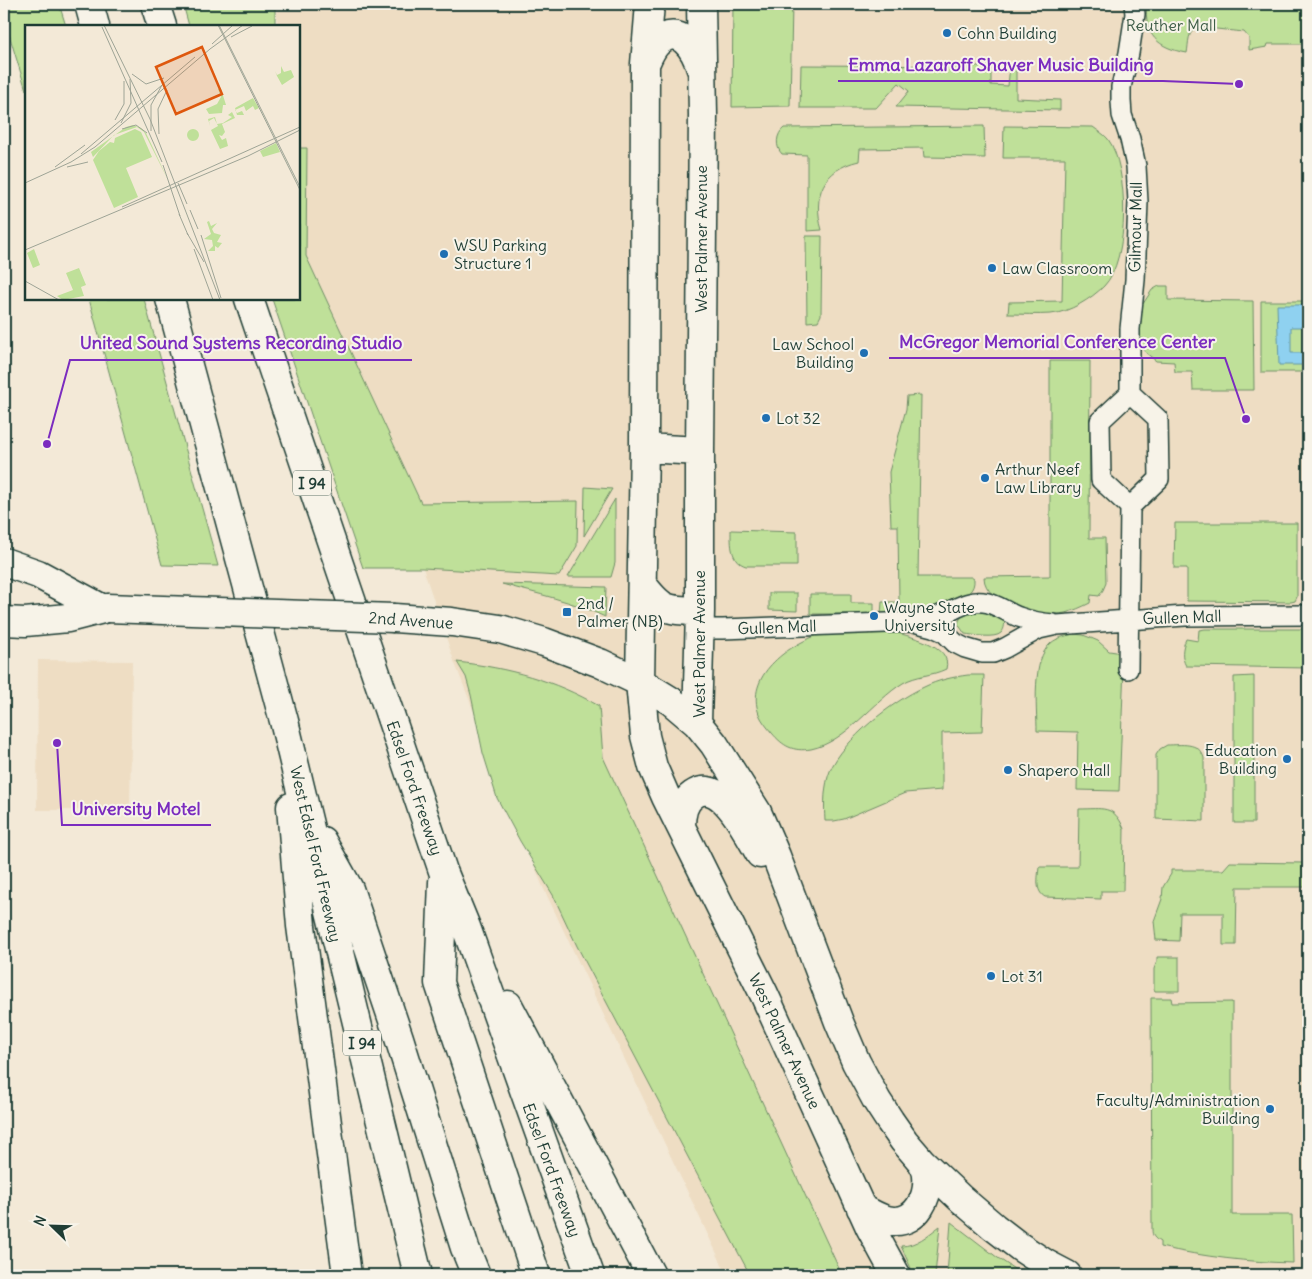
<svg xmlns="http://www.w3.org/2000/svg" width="1312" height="1279" font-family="Delius,sans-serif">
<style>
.built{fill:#eeddc3}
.green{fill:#bfe099;stroke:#6f8e66}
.water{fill:#8fd1f0;stroke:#6296a5}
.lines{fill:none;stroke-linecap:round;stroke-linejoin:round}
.street-casing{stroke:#1f3d34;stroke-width:22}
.secondary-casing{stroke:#1f3d34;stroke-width:31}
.highway-casing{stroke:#1f3d34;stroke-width:31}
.street{stroke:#f7f3e8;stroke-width:19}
.secondary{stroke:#f7f3e8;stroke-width:28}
.highway{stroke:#f7f3e8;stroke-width:28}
.secondary-bridge-casing{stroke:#1f3d34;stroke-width:31;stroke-linecap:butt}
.secondary-bridge{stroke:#f7f3e8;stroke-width:28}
.poi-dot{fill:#1f6fb2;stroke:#f7f3e8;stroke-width:2}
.labels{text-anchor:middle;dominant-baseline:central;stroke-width:4;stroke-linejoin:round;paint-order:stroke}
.shield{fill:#f7f3e8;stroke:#60746a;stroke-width:1}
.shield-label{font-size:15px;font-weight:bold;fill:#1f3d34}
.park-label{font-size:16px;fill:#3f5e48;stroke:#f7f3e8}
.poi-label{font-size:16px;fill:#1f3d34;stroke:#f7f3e8;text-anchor:start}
.street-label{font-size:16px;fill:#1f3d34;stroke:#f7f3e8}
.inset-road{fill:none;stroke:#9ea496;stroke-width:1}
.view{fill:#de580e;fill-opacity:0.15;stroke:#de580e;stroke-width:2.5}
.inset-edge{fill:none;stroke:#1f3d34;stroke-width:2.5}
.leader{fill:none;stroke:#7b2cbf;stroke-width:2}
.callout-dot{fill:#7b2cbf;stroke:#f7f3e8;stroke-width:2}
.callout-label{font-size:18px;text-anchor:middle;font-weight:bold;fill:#7b2cbf;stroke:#f7f3e8;stroke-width:4;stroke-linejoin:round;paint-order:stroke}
</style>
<rect width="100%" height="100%" fill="#f3e9d7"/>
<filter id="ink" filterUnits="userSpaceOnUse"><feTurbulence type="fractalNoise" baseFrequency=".02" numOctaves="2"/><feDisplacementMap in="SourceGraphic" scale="10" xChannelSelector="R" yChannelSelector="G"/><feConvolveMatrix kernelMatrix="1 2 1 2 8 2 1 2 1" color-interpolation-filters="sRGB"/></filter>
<g filter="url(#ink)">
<path class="built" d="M277 4H1308V1275H727L542 885 454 661 424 571 304 266 299 249V26H277Z
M38 660 132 661 130 810H37Z"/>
<path class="green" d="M4 4H59L66 26H26V90L4 18Z
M183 4H275V26H189Z
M733 4H792L790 106 732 107Z
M1147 4H1308V44H1268L1267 47 1249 50V38L1244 32 1198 27C1187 31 1189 43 1187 53 1158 48 1143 35 1147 4Z
M801 65 991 66V85L1008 86 1010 65H1016V98L1060 100V110L896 107 909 91 899 83 876 108H800Z
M984 126 985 158 924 157 923 148 860 149 859 161C823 169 812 196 822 230L807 231V155L782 154C775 147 776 134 784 128Z
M1004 126 1093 127C1098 131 1104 134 1108 139 1129 167 1130 260 1104 286 1091 299 1070 312 1051 314 1037 315 1022 314 1008 314L1009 302 1062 301 1065 158H1003Z
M299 148H307L306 256 421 503 578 501 577 546 559 576 423 568H363L272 299H299Z
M806 236H822L821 315 818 321 807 322Z
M1159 286H1168V300L1253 301 1254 390H1193L1192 372H1175L1174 362 1156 361 1145 352 1138 337 1139 310 1152 290Z
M89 299H144L218 566 162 565Z
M1261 301H1308V372H1261Z
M1050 361H1090L1089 538H1105L1106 583 1103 590 1099 596 1091 595 1090 603C1082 607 1073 611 1065 613 1043 618 984 605 984 577L1050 576Z
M921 395 918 577H971L974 579C975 590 967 595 959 599 932 613 911 613 881 614L882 602H899L898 526H891L889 472 906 409 907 396Z
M585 487 612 489 584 536Z
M615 499V563L611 577H568Z
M1175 523H1297V597L1295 601 1291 602 1187 601V568H1174Z
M731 530 797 532V566H746C730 561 731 544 731 530Z
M502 584 606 587 605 617C573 601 537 594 502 584Z
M769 593H797V611L769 610Z
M810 594H851V603H874V614H810Z
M972 611H997L1004 617C1005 622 1005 629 1001 633 995 639 973 635 965 634L958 624C960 616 964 614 972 611Z
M1205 629H1308V668L1186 666C1181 657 1182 648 1186 639L1198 641 1199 630Z
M890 631C907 636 953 644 946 669 932 676 916 675 903 683 874 701 846 742 811 749 793 752 783 746 772 733 767 727 762 721 759 714 745 676 787 646 818 635 825 633 833 633 841 633 857 633 873 632 890 631Z
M1073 634 1083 635 1091 638 1098 641 1109 651 1116 652 1119 654 1124 666 1119 791 1077 790 1078 732 1037 731C1037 708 1031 660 1051 643 1057 638 1065 636 1073 634Z
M457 662C509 668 554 680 599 706L603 757 842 1275H750L577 946 553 895 520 841 497 798 483 753 471 695 466 677Z
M968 675H984L982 732 942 733V790L905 793 844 819 834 821H825C824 804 824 786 830 771 843 740 893 701 924 687 938 680 953 677 968 675Z
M1254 676V823H1234V677Z
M1167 745C1181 745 1199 741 1204 758V821L1156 819V755L1160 749Z
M1079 809C1102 809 1114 804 1124 829L1123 891H1101V899L1045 897C1035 891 1038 878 1039 867H1078Z
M1230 862 1305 863V887H1237L1236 945H1223V913H1180L1179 941 1156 940 1154 921 1162 899 1163 887 1171 874V870H1223Z
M1157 957H1179V991H1155L1154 989V969L1157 961Z
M1151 998H1171L1172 1003 1232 1002V1215H1292L1293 1263C1247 1262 1205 1257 1160 1247V1242C1154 1238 1152 1236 1152 1229Z
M951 1222 998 1258 1023 1275H947Z
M940 1226 935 1275H914L901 1246C916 1246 928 1235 940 1226Z"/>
<path class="water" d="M1277 305H1308V327H1291V353H1308V365H1279Z"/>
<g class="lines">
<defs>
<path id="street" d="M1130 507 1101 480 1100 421 1130 393
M916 622C926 620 934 618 943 614 956 609 968 600 983 602 996 603 1007 613 1019 617 1030 621 1041 623 1053 624
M700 629H723L914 622 933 627 944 632 955 643 965 648 982 653H993L1005 648 1039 629 1057 625 1185 616 1308 615
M1128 669 1130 507 1159 479 1158 419 1130 393V329L1135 280 1138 202 1136 166 1130 139 1122 115 1121 101V87L1129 53 1135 14 1134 4"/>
<path id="secondary" d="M650 4 645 64 644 448 640 682 645 736 653 767 666 797 764 994 870 1227 896 1275
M645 64C648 57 651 49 657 43 679 22 695 49 701 69
M644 448 700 451
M4 562 38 574 101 608
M642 584C663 611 666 610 700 611
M394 618 452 622 500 629 544 642 600 663 640 682 671 701 697 723 714 744 757 812 776 856 839 1022 856 1062 877 1101 890 1121 904 1141 922 1162 960 1198 994 1227 1020 1247 1046 1264 1067 1275
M4 621 25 622 68 618 107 608
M697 723 700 611V451L703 115 701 4
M681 826C681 814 683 802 693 795 721 774 749 836 760 854
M861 1208C871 1213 882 1221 894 1221 917 1222 929 1197 927 1176 927 1171 924 1166 922 1162"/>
<path id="highway" d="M89 4 95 26
M155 4 162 26
M170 299 284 721 418 1275
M249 299 443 871 466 927 590 1275
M291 807 301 926 347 1275
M322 841 349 889 399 1038 465 1248 476 1275
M443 882 439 983 536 1275
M508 1005 651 1275"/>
</defs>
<use href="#street" class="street-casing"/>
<use href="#secondary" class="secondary-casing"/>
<use href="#highway" class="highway-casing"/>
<use href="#street" class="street"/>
<use href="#secondary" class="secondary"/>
<use href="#highway" class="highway"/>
<defs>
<path id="secondary-bridge" d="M107 608 394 618"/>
</defs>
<use href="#secondary-bridge" class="secondary-bridge-casing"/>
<use href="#secondary-bridge" class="secondary-bridge"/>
</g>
</g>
<g class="poi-dot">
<circle cx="947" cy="33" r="5"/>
<circle cx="444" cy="254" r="5"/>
<circle cx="992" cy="268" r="5"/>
<circle cx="864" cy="353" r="5"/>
<circle cx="766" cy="418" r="5"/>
<circle cx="985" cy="478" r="5"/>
<rect x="562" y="607" width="10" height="10" rx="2.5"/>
<circle cx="874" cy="616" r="5"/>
<circle cx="1287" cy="759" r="5"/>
<circle cx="1008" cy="770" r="5"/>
<circle cx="991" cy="976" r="5"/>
<circle cx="1270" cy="1109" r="5"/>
</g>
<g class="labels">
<g class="shield">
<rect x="293" y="470.5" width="38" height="25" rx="4"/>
<rect x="343" y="1030.5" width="38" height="25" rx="4"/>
</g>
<g class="shield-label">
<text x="312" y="483">I 94</text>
<text x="362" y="1043">I 94</text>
</g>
<g class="park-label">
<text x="1171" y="25">Reuther Mall</text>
</g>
<g class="poi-label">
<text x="957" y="33">Cohn Building</text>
<text x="454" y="245">WSU Parking<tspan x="454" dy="18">Structure 1</tspan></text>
<text x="1002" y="268">Law Classroom</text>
<text x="854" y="344" text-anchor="end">Law School<tspan x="854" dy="18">Building</tspan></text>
<text x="776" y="418">Lot 32</text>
<text x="995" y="469">Arthur Neef<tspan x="995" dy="18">Law Library</tspan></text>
<text x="577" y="603">2nd /<tspan x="577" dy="18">Palmer (NB)</tspan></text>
<text x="884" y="607">Wayne State<tspan x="884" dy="18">University</tspan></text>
<text x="1277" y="750" text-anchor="end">Education<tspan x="1277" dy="18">Building</tspan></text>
<text x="1018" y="770">Shapero Hall</text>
<text x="1001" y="976">Lot 31</text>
<text x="1260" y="1100" text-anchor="end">Faculty/Administration<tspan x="1260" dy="18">Building</tspan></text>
</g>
<g class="street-label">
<text transform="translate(1135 227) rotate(-89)">Gilmour Mall</text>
<text transform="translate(701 239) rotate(-90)">West Palmer Avenue</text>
<text transform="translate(1182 617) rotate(-2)">Gullen Mall</text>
<text transform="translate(411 620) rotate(4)">2nd Avenue</text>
<text transform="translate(777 627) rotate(-2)">Gullen Mall</text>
<text transform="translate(699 644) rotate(-90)">West Palmer Avenue</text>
<text transform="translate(415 788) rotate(71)">Edsel Ford Freeway</text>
<text transform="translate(316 854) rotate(77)">West Edsel Ford Freeway</text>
<text transform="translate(785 1041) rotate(65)">West Palmer Avenue</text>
<text transform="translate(552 1170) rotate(70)">Edsel Ford Freeway</text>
</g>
</g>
<g transform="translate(25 25)">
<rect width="275" height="275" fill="#f3e9d7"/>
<path d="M256 41 259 47 266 45 269 52 257 60 252 51 250 46 252 50 256 48ZM193 64H196L201 80H198L197 88 184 89 181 84 192 79 196 72ZM228 73 234 83 230 85 228 81 221 86 219 81 210 85 212 88 217 86 219 90H212L210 83ZM207 87 210 93 197 99 200 107 197 111 194 110 197 115 201 113 203 121 195 124 186 105 193 101 189 93 184 96 185 101 183 94 190 92 192 99 198 98 207 92 203 90ZM108 100 116 103 121 108 145 159 119 107 112 102 89 110 68 132 66 127 101 102ZM162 110a6 6 0 1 1 12 0a6 6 0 1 1-12 0ZM110 104 116 107 127 132 101 143 113 172 89 183 68 135 74 126 85 117 89 118 90 113ZM251 118 255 127 238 132 235 126ZM184 196 186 201 192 198 187 204 189 208 196 210 192 217 197 218 193 223 190 221V226H183L188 221 187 215 179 214 186 209 182 197ZM9 224 15 240 8 243 2 228ZM54 243 61 260 56 262 59 271 38 275 32 271 48 265 41 248Z" fill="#bfe099"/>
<path class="inset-road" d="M79 0 125 94 195 275M193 0 275 165M194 0 275 162M77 2 137 137M206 12 227 1M187 19 208 0M107 49 121 59 139 53M90 95 99 79V56M96 98 106 78 105 54M97 104 111 100 122 108M126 106V80L137 60M134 109 133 84 142 65M56 129 170 32M138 140 155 191M30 142 60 120M42 142 63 137M0 158 46 137 70 122 185 24 218 0M153 158 162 179M97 182 275 102M165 185 173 204M154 189 163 210M162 208 179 237M176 210 196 273M169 224 188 275M0 225 223 131 275 105M0 256 34 275"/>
<path class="view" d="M177 22 197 69 151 89 131 42Z"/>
<rect width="275" height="275" class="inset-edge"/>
</g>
<path class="leader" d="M1239 84L1163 81H838M1246 419L1225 358H889M47 444L70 360H412M57 743L62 825H211"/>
<g class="callout-dot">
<circle cx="1239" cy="84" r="5"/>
<circle cx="1246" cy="419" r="5"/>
<circle cx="47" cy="444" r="5"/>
<circle cx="57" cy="743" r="5"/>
</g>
<g class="callout-label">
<text x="1001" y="71">Emma Lazaroff Shaver Music Building</text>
<text x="1057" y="348">McGregor Memorial Conference Center</text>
<text x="241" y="349">United Sound Systems Recording Studio</text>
<text x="136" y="815">University Motel</text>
</g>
<rect width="1312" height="1279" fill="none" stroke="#f7f3e8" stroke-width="20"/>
<rect x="10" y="10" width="1292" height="1259" fill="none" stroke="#1f3d34" stroke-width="2" filter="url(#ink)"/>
<g transform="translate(52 1226) rotate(293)" stroke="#f7f3e8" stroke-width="4" paint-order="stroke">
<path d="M0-4L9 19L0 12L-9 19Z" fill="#1f3d34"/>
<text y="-8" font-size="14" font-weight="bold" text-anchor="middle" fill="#1f3d34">N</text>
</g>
</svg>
